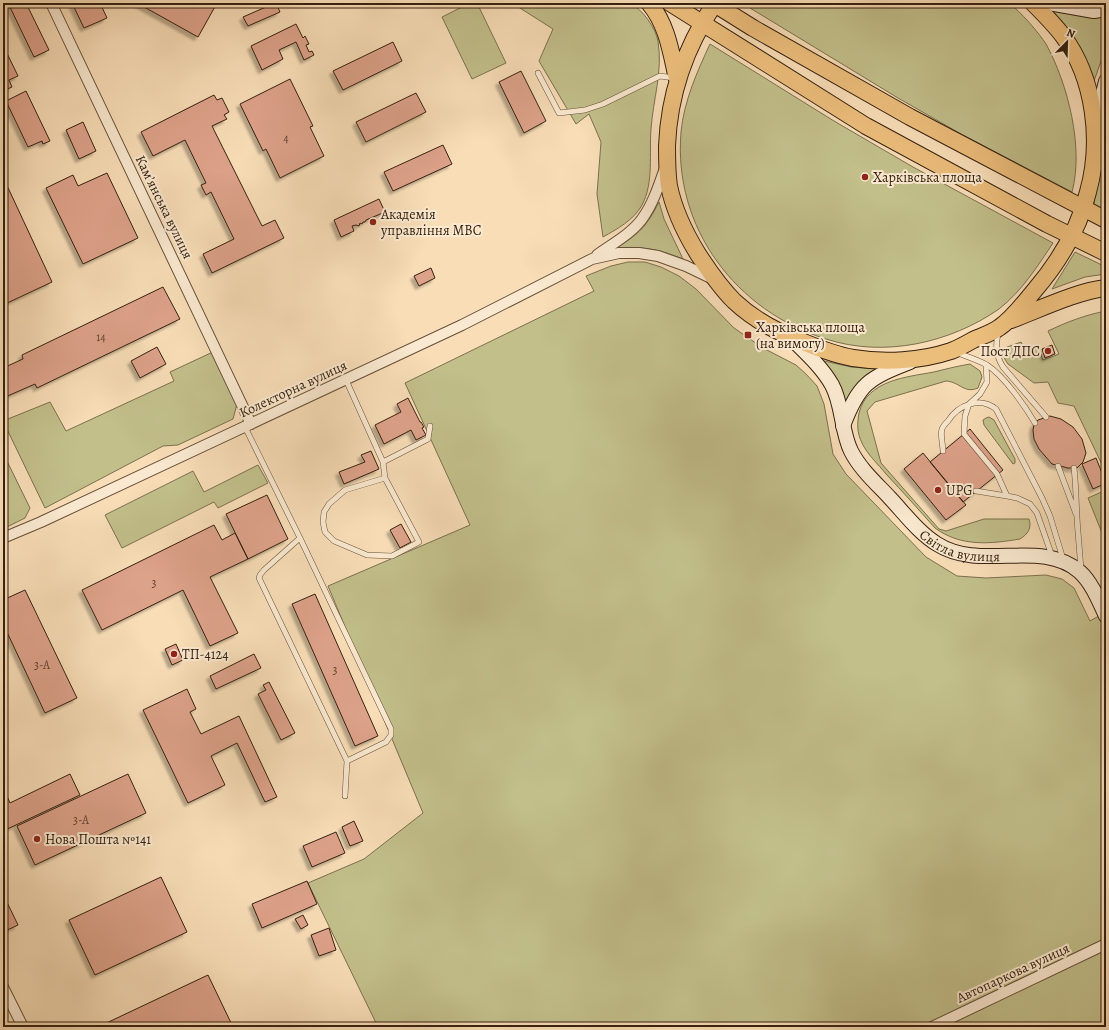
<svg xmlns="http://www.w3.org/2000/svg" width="1109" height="1030" font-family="Alegreya,serif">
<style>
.green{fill:#c2bf8b;stroke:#7c704d}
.building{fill:#dda28a;stroke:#37210f;filter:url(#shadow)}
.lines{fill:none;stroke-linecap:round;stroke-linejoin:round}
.service-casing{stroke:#675039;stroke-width:6}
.minor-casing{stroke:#675039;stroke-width:12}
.secondary-casing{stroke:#37210f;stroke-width:16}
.primary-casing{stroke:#37210f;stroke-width:18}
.trunk-casing{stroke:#37210f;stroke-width:18}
.service{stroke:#fae9d0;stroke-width:5}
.minor{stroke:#fae9d0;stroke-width:10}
.secondary{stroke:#fae9d0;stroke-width:14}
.primary{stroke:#ecbe7c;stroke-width:16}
.trunk{stroke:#ecbe7c;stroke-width:16}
.poi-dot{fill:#8f2418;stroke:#fae9d0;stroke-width:1.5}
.labels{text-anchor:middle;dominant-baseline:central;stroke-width:4;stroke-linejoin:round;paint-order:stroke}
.number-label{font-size:12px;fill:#60412e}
.poi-label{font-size:14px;fill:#37210f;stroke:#fae9d0;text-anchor:start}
.street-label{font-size:14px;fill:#37210f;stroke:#fae9d0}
</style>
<defs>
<filter id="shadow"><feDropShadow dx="-3.5" dy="3.5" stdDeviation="1" flood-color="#0004"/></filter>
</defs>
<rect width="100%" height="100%" fill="#f8ddb7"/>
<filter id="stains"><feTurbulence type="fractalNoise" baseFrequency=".005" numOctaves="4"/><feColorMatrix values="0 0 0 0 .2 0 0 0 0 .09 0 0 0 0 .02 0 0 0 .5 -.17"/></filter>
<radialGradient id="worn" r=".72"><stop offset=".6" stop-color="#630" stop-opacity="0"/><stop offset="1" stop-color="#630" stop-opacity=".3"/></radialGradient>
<path class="green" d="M470 3H477L506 63 472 79 442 17Z
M512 3H630C643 10 655 27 658 41 663 71 653 100 651 129 649 153 654 183 642 205 634 220 617 229 603 237L597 194 601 142 589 114 576 124 539 61 553 29Z
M745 3H1009C1020 11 1039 33 1046 44 1068 84 1084 148 1072 192L961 134 898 98 750 8Z
M1049 10 1106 15V47L1094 81Z
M710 44 834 121 913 167 1053 243C1037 267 1022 291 999 309 950 343 884 358 826 339 736 311 673 228 681 132 684 101 697 72 710 44Z
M1099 160 1106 171V210L1094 204Z
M659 202 664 219 683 259C658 249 643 246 616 248 639 234 647 226 659 202Z
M1075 252 1106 267V274L1085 277 1052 289Z
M628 262H645L661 267 679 276 696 289 734 328 763 348 796 365 806 374 817 386 824 404 833 454 846 474 926 557 957 576 986 578 1046 575 1062 579 1074 588 1090 621 1106 612V1027H378L308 883 364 859 423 813 328 586 470 525 405 383 594 291 586 276 611 266Z
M1106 311V473L1074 406 1058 403 1048 382 1034 383 1008 364 1003 356 1002 349 1021 342 1025 349 1037 345 1043 360 1059 354 1048 331C1067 322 1085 315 1106 311Z
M215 351 237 404 233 419 178 445 163 446 45 508 3 421 50 402 66 431 174 381 170 372Z
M820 360 851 367 877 369C862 378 853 389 845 405Z
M970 364 980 371 982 377 978 388C964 394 960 382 946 381L875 402 867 411 881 463 939 529 946 531 984 519H1029C1032 528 1028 534 1020 539 990 544 961 547 935 528 919 510 903 492 886 474 878 464 867 454 862 443 857 433 857 424 859 413 867 380 907 377 934 372 946 369 958 366 970 364Z
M989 417 994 420 1015 459V463L1013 464 984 425 983 420 986 418Z
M3 453 30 508 25 518 3 529Z
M258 465 268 483 218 508 214 502 122 548 105 515 193 471 204 492Z
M1106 490V543L1088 498Z"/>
<path class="building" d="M8 3H26L49 50 34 57Z
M72 3H100L107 18 84 28Z
M137 3H217L198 37Z
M275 3H276L280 12 248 26 243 17Z
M296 24 303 38 305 36 309 44 306 45 309 52 312 51 314 55 304 60 296 42 279 50 283 59 262 70 251 46Z
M393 42 402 61 343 90 333 71Z
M3 45 18 76 9 80 12 87 3 91Z
M521 71 546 121 524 133 499 82Z
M290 79 313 126 310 127 324 156 280 178 266 149 263 151 240 104Z
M26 91 50 141 43 144 42 141 28 147 6 101Z
M416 93 426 112 366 142 356 122Z
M214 95 217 100 222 98 229 112 224 115 227 119 212 126 262 226 275 220 284 238 212 273 203 254 234 239 211 192 206 195 201 185 206 183 185 140 153 156 141 132Z
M83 122 96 151 79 159 66 130Z
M443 145 452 164 393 191 384 172Z
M107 173 138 238 83 264 46 188 73 175 78 186Z
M3 177 52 282 3 305Z
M379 199 385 212 366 220 365 222H363L362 224 360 223 359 226 356 225 352 226 354 231 341 237 334 220Z
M431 268 435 278 419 286 414 276Z
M163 287 180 319 37 388 35 384 3 398V368L23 359 22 355Z
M1052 345 1055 354 1045 358 1042 349Z
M157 347 166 364 140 378 131 361Z
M408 398 420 422H421L424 427 422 428 426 435 416 440 411 430 384 444 375 425 401 412 397 404Z
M1050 416 1061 419 1073 427 1082 439 1086 453 1083 462 1077 468H1068L1052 464 1039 449 1034 439 1033 430 1034 425 1038 420Z
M970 429 1003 470 963 502 930 462Z
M371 451 379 469 344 484 339 472 365 462 361 455Z
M923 453 966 505 946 520 904 469Z
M1096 458 1106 483 1093 489 1082 464Z
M267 495 288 539 248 559 226 514Z
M401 524 411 542 400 548 390 530Z
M214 525 222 540 235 533 248 559 210 577 238 633 210 646 183 590 102 630 82 590Z
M25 590 77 698 45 713 6 630 3 631V600Z
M315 594 378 736 355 746 292 604Z
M176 644 183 660 172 665 165 649Z
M254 654 261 668 216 689 210 676Z
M269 682 295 733 281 740 258 694 266 690 263 685Z
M187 689 196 709 190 712 201 734 239 716 277 797 265 802 237 743 211 756 225 785 188 803 143 710Z
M70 774 80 795 3 831V787L10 803Z
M128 774 146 813 35 865 17 826Z
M354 821 363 841 350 846 342 827Z
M336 832 345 853 312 867 303 846Z
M161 877 187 932 95 975 69 920Z
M307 881 317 904 262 928 252 904Z
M3 894 18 925 3 932Z
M303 915 308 925 301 929 295 919Z
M329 928 336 950 319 956 311 935Z
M208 975 233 1027H98Z"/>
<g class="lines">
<defs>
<path id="service" d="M538 73 559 113 585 110 603 104 660 76 674 78
M998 332C996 346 995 354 1003 367L1046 417
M958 353C968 357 978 360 987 365 1004 376 1025 406 1035 423
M986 365 987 382 980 394 969 404 965 416 964 434 997 474 1007 496
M346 380 383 462 385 478 419 542 392 556 367 555 334 541 325 532 323 522 324 512 329 504 345 490 385 478
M245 427 300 538 264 570 260 575 259 578 347 761 345 796
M943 451C943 445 940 435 942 429 943 426 946 423 948 421 958 405 980 396 996 409L1042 498 1050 516 1063 559
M383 462 428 439 430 426
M1058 466 1076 514
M1074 468C1076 485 1076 500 1077 518 1078 535 1080 553 1081 571
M976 491 1007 496 1017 498 1030 504 1037 513 1052 556
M300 538 391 729V735L386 742 347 761"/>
<path id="minor" d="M51 3 251 424
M597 255C612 244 631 234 642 219 653 204 659 185 665 168
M3 538 41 522 462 325 592 259 619 253H639L658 256 686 266 713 279
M3 987 23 1027
M932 1027 1106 944"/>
<g id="secondary">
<path d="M1049 3 1094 11 1106 9"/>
<path d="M1096 123 1106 81"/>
<path id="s1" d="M790 337C805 352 822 367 832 385 843 405 841 431 851 451 860 469 877 484 890 498 905 514 919 533 937 544 981 572 1041 538 1080 572 1092 583 1099 601 1106 616"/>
<path d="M843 426C859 383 869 378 910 362"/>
</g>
<path id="primary" d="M649 3C667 24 671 52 677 79
M715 3C686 46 669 94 667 146 667 159 667 173 669 186 674 210 685 233 698 254 709 271 719 286 734 301 753 319 777 332 801 341 818 348 835 355 853 358 885 363 921 361 951 351 959 348 966 344 973 340 982 336 992 333 1000 327 1013 318 1024 303 1034 291 1058 263 1079 229 1088 192 1102 142 1095 79 1063 36 1054 24 1044 14 1033 3
M1011 320C1038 310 1077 291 1106 288"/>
<path id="trunk" d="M670 3 866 126 1047 224 1106 253
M713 3 753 28 910 117 1106 220"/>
</defs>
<use href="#service" class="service-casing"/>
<use href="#minor" class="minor-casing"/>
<use href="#secondary" class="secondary-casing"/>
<use href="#primary" class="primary-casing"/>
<use href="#trunk" class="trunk-casing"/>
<use href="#service" class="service"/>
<use href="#minor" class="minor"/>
<use href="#secondary" class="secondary"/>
<use href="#primary" class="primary"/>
<use href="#trunk" class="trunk"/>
</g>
<g class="poi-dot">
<circle cx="865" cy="177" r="4"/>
<circle cx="373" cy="222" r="4"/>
<rect x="744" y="331" width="8" height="8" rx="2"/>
<circle cx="1048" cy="351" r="4"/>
<circle cx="938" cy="490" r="4"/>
<circle cx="174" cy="654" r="4"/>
<circle cx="37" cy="839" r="4"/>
</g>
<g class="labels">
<g class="number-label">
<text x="286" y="138">4</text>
<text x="101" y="337">14</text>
<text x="154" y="583">3</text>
<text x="42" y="665">3-А</text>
<text x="335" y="670">3</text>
<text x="81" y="820">3-А</text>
</g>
<g class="poi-label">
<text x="873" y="177">Харківська площа</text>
<text x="381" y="214">Академія<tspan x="381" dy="16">управління МВС</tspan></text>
<text x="756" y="327">Харківська площа<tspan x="756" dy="16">(на вимогу)</tspan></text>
<text x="1040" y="351" text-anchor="end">Пост ДПС</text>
<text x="946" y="490">UPG</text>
<text x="182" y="654">ТП-4124</text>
<text x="45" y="839">Нова Пошта №141</text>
</g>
<g class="street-label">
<text transform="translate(164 207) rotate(64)">Камʼянська вулиця</text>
<text transform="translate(293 389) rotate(-25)">Колекторна вулиця</text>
<text stroke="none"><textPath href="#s1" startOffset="283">Світла вулиця</textPath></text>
<text transform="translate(1013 973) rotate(-25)">Автопаркова вулиця</text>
</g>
</g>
<rect width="1109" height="1030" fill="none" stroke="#f8ddb7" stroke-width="16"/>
<rect x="4" y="4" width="1101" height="1022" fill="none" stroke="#37210f" stroke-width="2"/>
<rect x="8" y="8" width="1093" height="1014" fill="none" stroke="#37210f"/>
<g transform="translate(1067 42) rotate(23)" stroke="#fae9d0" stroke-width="3" paint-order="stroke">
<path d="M0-3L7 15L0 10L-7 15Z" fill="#37210f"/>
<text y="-6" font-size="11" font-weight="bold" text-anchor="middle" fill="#37210f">N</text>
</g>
<rect width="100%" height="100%" filter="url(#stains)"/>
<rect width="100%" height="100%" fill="url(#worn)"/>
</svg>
